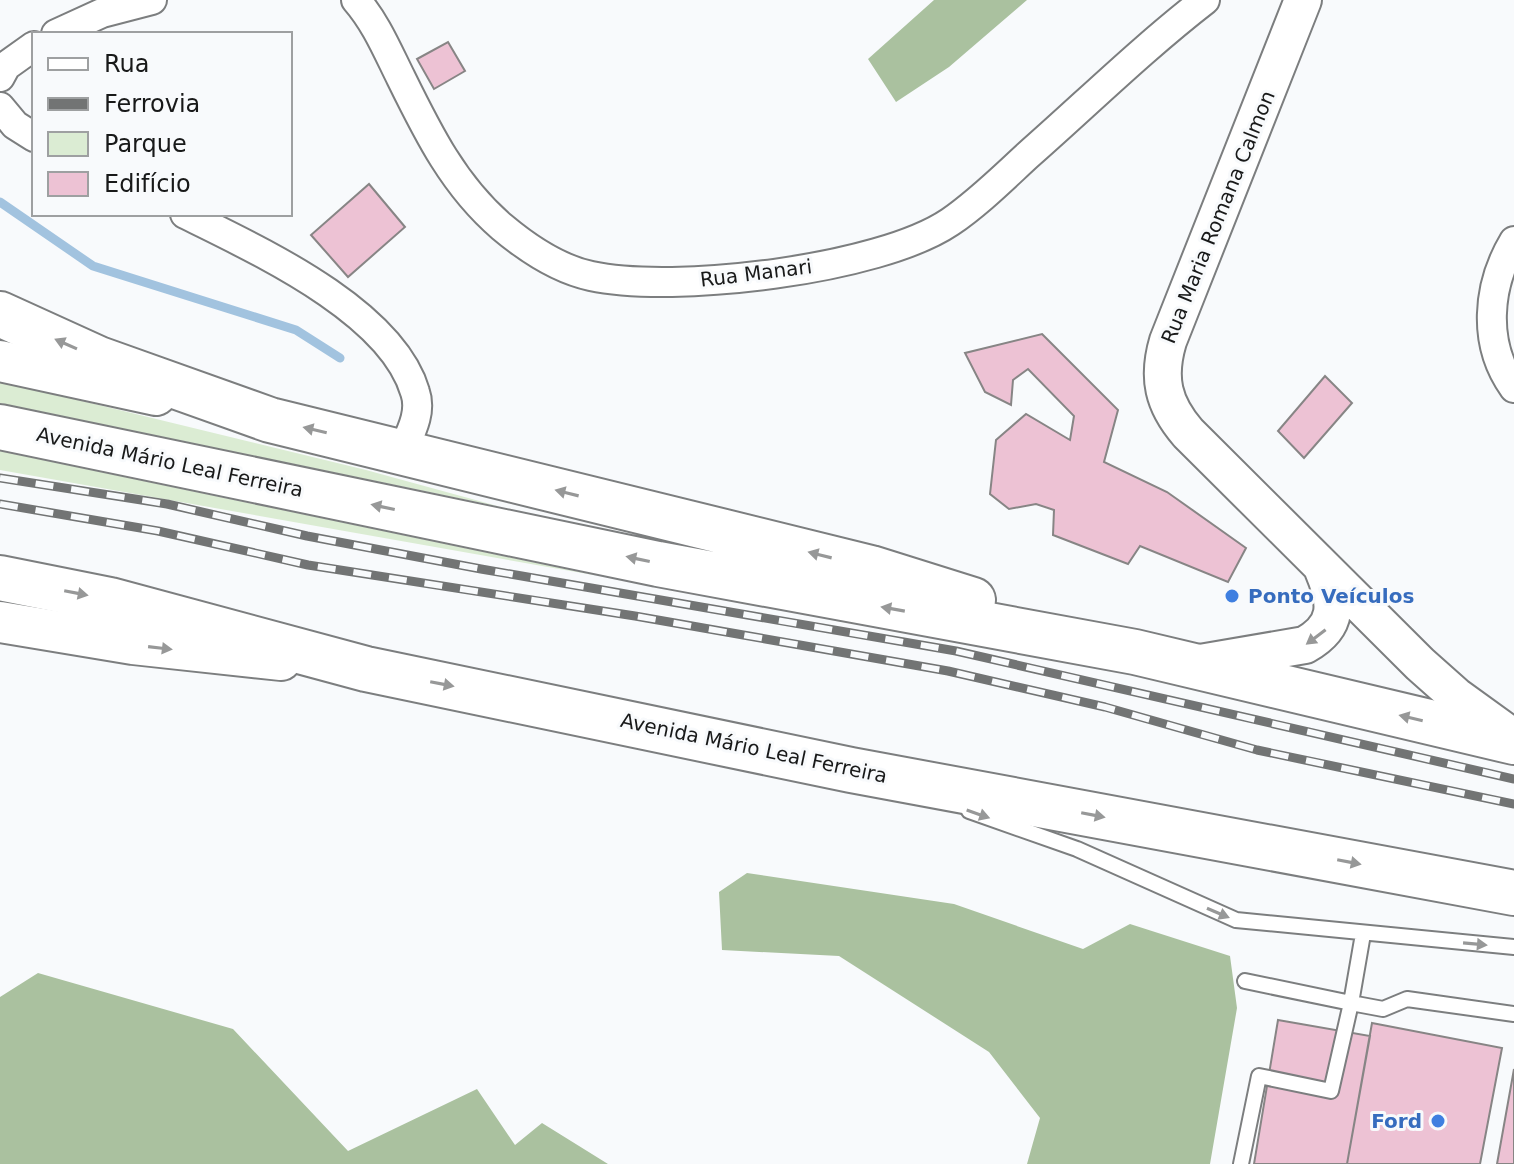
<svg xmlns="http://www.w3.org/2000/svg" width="1514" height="1164" font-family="'DejaVu Sans',sans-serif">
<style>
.green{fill:#dbecd3}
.forest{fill:#aac19f}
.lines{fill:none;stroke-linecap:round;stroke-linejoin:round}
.stream{stroke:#a2c3df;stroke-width:9}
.building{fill:#edc2d4;stroke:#878585;stroke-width:2}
.service-casing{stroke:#7c7e7f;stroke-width:18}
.minor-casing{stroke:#7c7e7f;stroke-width:32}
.tertiary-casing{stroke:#7c7e7f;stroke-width:40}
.secondary-casing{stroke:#7c7e7f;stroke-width:44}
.trunk-casing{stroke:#7c7e7f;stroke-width:48}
.service{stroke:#fff;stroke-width:14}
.minor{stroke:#fff;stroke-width:28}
.tertiary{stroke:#fff;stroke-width:36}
.secondary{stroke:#fff;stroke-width:40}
.trunk{stroke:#fff;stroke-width:44}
.rail-casing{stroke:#727474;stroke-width:9}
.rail{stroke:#f8fafc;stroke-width:6;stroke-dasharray:18;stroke-linecap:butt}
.oneway{fill:#979898}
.shop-dot{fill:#3f7fe0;stroke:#f8fafc;stroke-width:3}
.labels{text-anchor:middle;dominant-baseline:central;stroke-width:6;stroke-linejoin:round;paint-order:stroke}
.street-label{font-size:20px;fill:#181919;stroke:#f8fafc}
.shop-label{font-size:20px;font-weight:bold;fill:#366cbe;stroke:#f8fafc;text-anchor:start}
</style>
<rect width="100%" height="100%" fill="#f8fafc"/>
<path class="green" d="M0 381 366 470 501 507 0 403Z
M0 451 599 576 0 470Z"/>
<path class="forest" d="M934 0H1027L949 67 896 102 868 59Z
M747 873 954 904 1083 949 1130 924 1230 956 1237 1008 1210 1164H1027L1040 1118 989 1052 839 956 722 950 719 892Z
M38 973 233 1029 348 1151 477 1089 515 1145 542 1123 608 1164H0V997Z"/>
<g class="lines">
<path class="stream" d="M0 202 93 266 296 330 340 358"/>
</g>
<path class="building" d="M448 42 465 71 434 89 417 59Z
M369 184 405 227 348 277 311 235Z
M1042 334 1118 410 1104 462 1167 492 1246 548 1228 582 1140 546 1128 564 1053 535 1054 510 1036 504 1009 509 990 494 996 440 1026 414 1070 440 1074 416 1028 369 1013 380 1011 405 985 392 965 353Z
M1325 376 1352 403 1304 458 1278 431Z
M1278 1020 1370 1036 1347 1164H1254Z
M1372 1023 1502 1048 1480 1164H1347Z
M1514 1069V1164H1497Z"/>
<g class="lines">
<defs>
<path id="service" d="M969 811 1077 849 1236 920 1514 947
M1363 934 1351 1003 1383 1009 1407 999 1514 1014
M1241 1164 1259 1076 1331 1091 1351 1003 1245 981"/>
<path id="minor" d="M356 0C376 23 387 50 401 78 428 133 454 186 502 227 527 248 558 269 591 276 674 294 879 270 950 222 978 203 1003 178 1028 155 1086 104 1143 48 1205 0
M56 34 102 13 152 0
M0 77 6 66 34 46
M0 107 15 125 34 137
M185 214C255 249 391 310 415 392 422 412 411 432 403 450
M1514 241C1487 286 1482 344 1514 388"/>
<path id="tertiary" d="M1303 0 1168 341C1157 378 1163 404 1188 433L1420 664 1456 696 1514 738
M1200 663 1305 645C1339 626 1337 603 1323 570"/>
<path id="secondary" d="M0 361 156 395
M0 622 133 644 281 660"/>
<path id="trunk" d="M0 314 99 359 270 420 871 568 973 600
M0 427 658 564 1135 652 1514 742
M0 578 110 600 366 669 851 770 1514 893"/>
</defs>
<use href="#service" class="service-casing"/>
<use href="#minor" class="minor-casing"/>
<use href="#tertiary" class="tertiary-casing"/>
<use href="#secondary" class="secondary-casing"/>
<use href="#trunk" class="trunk-casing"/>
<use href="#service" class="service"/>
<use href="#minor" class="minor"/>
<use href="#tertiary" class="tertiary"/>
<use href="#secondary" class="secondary"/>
<use href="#trunk" class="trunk"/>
<defs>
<path id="rail" d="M0 478 167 504 307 536 481 569 956 651 1514 779
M0 504 158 531 308 565 635 616 948 671 1105 707 1257 750 1514 804"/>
</defs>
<use href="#rail" class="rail-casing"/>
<use href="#rail" class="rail"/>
</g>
<defs><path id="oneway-solid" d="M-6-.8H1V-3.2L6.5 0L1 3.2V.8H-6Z" transform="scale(2)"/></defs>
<g class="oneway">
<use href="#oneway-solid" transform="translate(66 344) rotate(-156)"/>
<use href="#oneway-solid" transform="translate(315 430) rotate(-167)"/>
<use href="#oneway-solid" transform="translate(567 493) rotate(-166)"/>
<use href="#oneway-solid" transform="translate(383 507) rotate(-168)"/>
<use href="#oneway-solid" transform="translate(820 555) rotate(-166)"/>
<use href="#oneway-solid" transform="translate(638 559) rotate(-168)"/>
<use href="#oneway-solid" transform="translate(76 593) rotate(11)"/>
<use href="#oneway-solid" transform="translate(893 609) rotate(-170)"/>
<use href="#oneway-solid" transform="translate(1316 637) rotate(143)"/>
<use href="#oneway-solid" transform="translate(160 648) rotate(7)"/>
<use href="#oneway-solid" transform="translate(442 684) rotate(11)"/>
<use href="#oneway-solid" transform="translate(1411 718) rotate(-167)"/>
<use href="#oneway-solid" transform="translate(978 814) rotate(19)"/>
<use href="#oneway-solid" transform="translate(1093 815) rotate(11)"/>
<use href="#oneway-solid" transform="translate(1349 862) rotate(11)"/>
<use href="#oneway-solid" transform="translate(1218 913) rotate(23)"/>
<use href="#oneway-solid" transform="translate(1475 944) rotate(5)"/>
</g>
<g class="shop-dot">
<circle cx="1232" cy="596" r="8"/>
<circle cx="1438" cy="1121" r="8"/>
</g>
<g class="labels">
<g class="street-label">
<text transform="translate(1218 217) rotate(-68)">Rua Maria Romana Calmon</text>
<text transform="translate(756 273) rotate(-7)">Rua Manari</text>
<text transform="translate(170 462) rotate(12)">Avenida Mário Leal Ferreira</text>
<text transform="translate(754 748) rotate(12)">Avenida Mário Leal Ferreira</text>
</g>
<g class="shop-label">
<text x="1248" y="596">Ponto Veículos</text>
<text x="1422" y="1121" text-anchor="end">Ford</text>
</g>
</g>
<rect x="32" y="32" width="260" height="184" fill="#f8fafc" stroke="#9ea0a1" stroke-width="2"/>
<rect x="48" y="58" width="40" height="12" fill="#ffffff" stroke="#9ea0a1" stroke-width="2"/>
<text x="104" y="72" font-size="24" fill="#181919">Rua</text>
<rect x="48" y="98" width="40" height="12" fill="#727474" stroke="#9ea0a1" stroke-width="2"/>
<text x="104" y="112" font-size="24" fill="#181919">Ferrovia</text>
<rect x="48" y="132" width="40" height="24" fill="#dbecd3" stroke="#9ea0a1" stroke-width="2"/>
<text x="104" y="152" font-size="24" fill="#181919">Parque</text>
<rect x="48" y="172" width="40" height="24" fill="#edc2d4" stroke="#9ea0a1" stroke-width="2"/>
<text x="104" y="192" font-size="24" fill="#181919">Edifício</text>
</svg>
